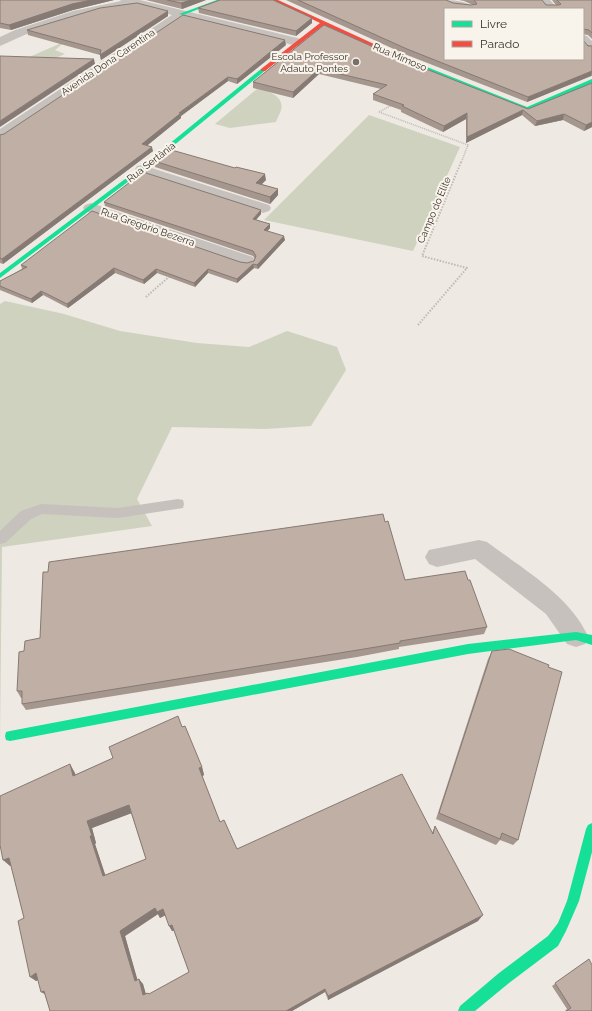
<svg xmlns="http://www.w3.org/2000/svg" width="592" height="1011" font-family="Raleway,sans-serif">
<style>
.green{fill:#ced2be}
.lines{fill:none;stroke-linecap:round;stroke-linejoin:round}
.path-far1{stroke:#bfbab4;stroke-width:1.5;stroke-dasharray:1 1;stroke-linecap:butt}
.path{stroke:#bfbab4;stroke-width:2;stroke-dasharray:1.5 1.5;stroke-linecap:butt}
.lane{fill:#c6c1bc;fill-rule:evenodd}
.street{fill:#c6c1bc;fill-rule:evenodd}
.fast{fill:#16e098;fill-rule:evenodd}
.jam{fill:#f24e42;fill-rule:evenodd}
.wall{fill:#a5968e;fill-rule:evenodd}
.shaded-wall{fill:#867a74}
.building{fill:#c0afa5;stroke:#867a74;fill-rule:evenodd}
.poi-dot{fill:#77706b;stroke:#f9f4eb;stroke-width:1.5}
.labels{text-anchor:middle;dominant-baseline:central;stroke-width:4;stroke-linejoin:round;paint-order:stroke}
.far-poi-label{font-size:10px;fill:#372f2a;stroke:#f9f4eb;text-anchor:end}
.far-street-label{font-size:10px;fill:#372f2a;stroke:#f9f4eb}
</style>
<rect width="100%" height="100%" fill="#eee9e3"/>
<path class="green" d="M66 41 55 50 65 54 43 63 27 58Z
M257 89C268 91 285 96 281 110 280 114 277 118 276 122L230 128 215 124Z
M369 115 460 147 413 251 264 220Z
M5 301 64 314 120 331 197 343 249 347 287 331 337 347 346 370 311 426 265 429 172 427 137 499 152 526 2 547 0 739V304Z"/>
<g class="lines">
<path class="path-far1" d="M379 112 468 145 461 163
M379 112 392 105"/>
<path class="path" d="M146 297 171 275
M418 325 467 268 422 256 461 162"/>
<path class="lane" d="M178 499 183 500 184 504 183 508 118 518 42 514 31 519 5 543 0 544V531L21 511 41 504 118 508Z"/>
<path class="street" d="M120 0H140L301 39 303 42 301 45 297 46 183 18 5 138 0 139V129L172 15 138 6 100 11 29 33 0 46V37L15 30 73 11 121 1Z
M441 0C452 0 467 0 475 9 464 9 449 9 441 0Z
M538 0H550L558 9H546Z
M583 35 587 36 592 41V51L588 50 583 45Z
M142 165 269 205 271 208 269 211 263 213 257 211 137 172 135 169 137 166Z
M91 203 253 257 255 261 253 265 247 266 241 265 85 211 83 208 85 205Z
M479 540 487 542C523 569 569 595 588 636L585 644 576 647 567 644 546 614 475 559 437 567 429 564 425 557 429 550Z"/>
<path class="fast" d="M217 0H223L183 15 179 14Z
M417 63 527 107 592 79V83L527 111 415 66 414 65Z
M261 69 266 70 145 169 0 278V273L141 167Z
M576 632 592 635V645L576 640 468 654 10 741 6 740 5 736 6 732 10 731 468 644Z
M592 823V852L579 901 566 931 558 946 509 983 475 1011H458L460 1006 499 973 548 936 558 923 567 901 586 829 588 825Z"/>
<path class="jam" d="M272 0H278L420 65 415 66 324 25 265 71H261V69L320 23Z"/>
</g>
<path class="wall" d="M0 0H114L73 10 11 30 0 28Z
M146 0H206L182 9Z
M286 0H446L453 3 471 5H473L464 1 459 0H542L546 5H556L552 0H592V39L588 35 445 9 592 46V76H591L527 102 407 55Z
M198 8 312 18V23L296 36 199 13Z
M168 11V16L101 60 100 55 28 35 27 30Z
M324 25 398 58 528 109 592 83V127L584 131 563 120 535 126 522 115 466 143V119L443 132 401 112V110L373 100V94L381 89 319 74 293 98 253 88V82Z
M286 45 237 84 228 81 181 116V118L147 145 153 151 3 264 0 263V135Z
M154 161 266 180 261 184 278 189V195L270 204 155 167Z
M104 202 261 210V214L256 220 270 224V228L267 231 285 240 258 269 254 268 237 283 208 273 195 287 157 273 144 284 115 273 68 308 43 295 32 303 0 290V281L22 269 21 265 240 262 247 263 254 261 255 259 253 256 105 206Z
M385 522 405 580 487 627 484 634 399 647V649L357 657 26 710 22 704V698H21L17 691 24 651 40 638 48 572Z
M492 651 518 840 513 845 500 840 496 845 436 819 488 659Z
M182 727 202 767 204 775 202 776 220 822 237 849 432 833 435 826 478 921 328 1000 325 992 292 1011H50L45 995 38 980 36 981 24 918 11 866H10L70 764 75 775ZM131 813 146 859 105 875 95 844 96 843 92 828ZM158 914 160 918 165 915 172 931H174L189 972 150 994 148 993 146 994 143 984 137 980 125 936Z
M589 959 592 1011H565L567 1009 552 986Z"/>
<path class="shaded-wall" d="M91 0H114L73 10 11 30 9 25 72 4Z
M191 0H206L182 9 181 3Z
M168 11V16L101 60 100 55Z
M312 18V23L296 36V31Z
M285 40 286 45 237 84V79Z
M94 59 95 64 0 127V121Z
M319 69V74L293 98V92Z
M592 71 591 76 527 102 528 97Z
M228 77V81L181 116V118L143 149 142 144 179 113Z
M523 110 522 115 466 143 467 137Z
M467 113 466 119 443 132 444 126Z
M564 114 563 120 535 126 537 121Z
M592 122V127L584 131 586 125Z
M152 147 153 151 3 264 2 259Z
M265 174 266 180 256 190V183Z
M278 189V195L270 204V197Z
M261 210V214L253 223V219Z
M270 224V228L265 234 264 230Z
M284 236 285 240 258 269 257 265Z
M253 264 254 268 237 283V279Z
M114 268 115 273 68 308 67 304Z
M156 269 157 273 144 284 143 280Z
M208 269V273L195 287 194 283Z
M41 291 43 295 32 303 31 299Z
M70 764 75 773 78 784 73 776Z
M202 767 204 775 201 777 199 768Z
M129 805 132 813 92 828 96 843 95 844 108 883 103 876 90 836 87 821Z
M9 858 16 864 10 866 3 860Z
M155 908 163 909 166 915 160 918 158 914 125 936 139 985 135 981 120 931Z
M483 915 478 921 328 1000V996Z
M172 925 175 930 172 931 169 926Z
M36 973 43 978 36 981 30 977Z
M139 979 143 984 147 999 143 995Z
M325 989V992L292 1011H286Z
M44 991 48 996 41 992Z"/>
<path class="building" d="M0 0H91L72 4 9 25 0 23Z
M167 0H191L181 3Z
M220 0H273L312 18 296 31 198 8Z
M298 0H446L453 3 471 5 477 4 474 0H542L546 5H559L561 4 557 0H592V33L589 30 583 29V37V9H445V59H583V40L588 46H592V71L528 97 407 49Z
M137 3 168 11 100 55 101 50 27 30 100 8Z
M183 15 285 40 237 79 228 77 179 113H181L142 144 152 147 2 259 0 258V135L4 134Z
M324 25 398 58 528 109 592 83V122L586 125 564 114 537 121 523 110 467 137V113L444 126 402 106 404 105 373 94 387 85 319 69 293 92 253 82Z
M0 56 94 59 0 121Z
M168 149 235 168 236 167 265 174 256 183 278 189 270 197 154 161Z
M143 172 261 210 253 219 270 224 264 230 284 236 257 265 253 264 237 279 208 269 194 283 156 269 143 280 114 268 67 304 41 291 31 299 0 286V281L27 267 21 265 92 211 240 262 247 263 254 261 256 256 253 251 104 202Z
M383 514 385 522 388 521 405 580 465 571 468 580H470L487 627 400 641V643L358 650 22 704V691H17L19 652 24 651 25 641 40 638 43 572H48L49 562Z
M509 649 549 665 548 667 562 672 518 840 502 833 500 839 439 813 492 651Z
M178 716 182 727 185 726 202 767 199 768 220 822 224 820 237 849 402 774 433 834 435 826 483 915 328 996 325 989 286 1011H50L44 991 41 992 36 973 30 977 18 921 24 918 9 858 3 860 0 845V796L70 764 73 776 113 758 109 747ZM129 805 146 859 103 876 90 836H92L87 821ZM155 908 157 912 163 909 169 926 172 925 189 972 149 994 148 993 143 995 139 979 135 981 120 931Z
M589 959 592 965V1011H566L571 1008 555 983Z"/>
<circle class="poi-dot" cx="356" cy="62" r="4"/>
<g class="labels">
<g class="far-poi-label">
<text x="348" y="56">Escola Professor<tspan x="348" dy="12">Adauto Pontes</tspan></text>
</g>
<g class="far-street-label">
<text transform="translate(400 57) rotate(23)">Rua Mimoso</text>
<text transform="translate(108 62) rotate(-34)">Avenida Dona Carentina</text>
<text transform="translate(151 162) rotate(-38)">Rua Sertânia</text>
<text transform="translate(434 210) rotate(-67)">Campo do Elite</text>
<text transform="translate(148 227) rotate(19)">Rua Gregório Bezerra</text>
</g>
</g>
<rect x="444" y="8" width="140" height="52" fill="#f9f4eb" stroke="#aba59e"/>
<rect x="452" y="21" width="20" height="6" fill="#16e098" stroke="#aba59e"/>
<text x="480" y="28" font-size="12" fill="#372f2a">Livre</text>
<rect x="452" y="41" width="20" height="6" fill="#f24e42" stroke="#aba59e"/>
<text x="480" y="48" font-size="12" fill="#372f2a">Parado</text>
</svg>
